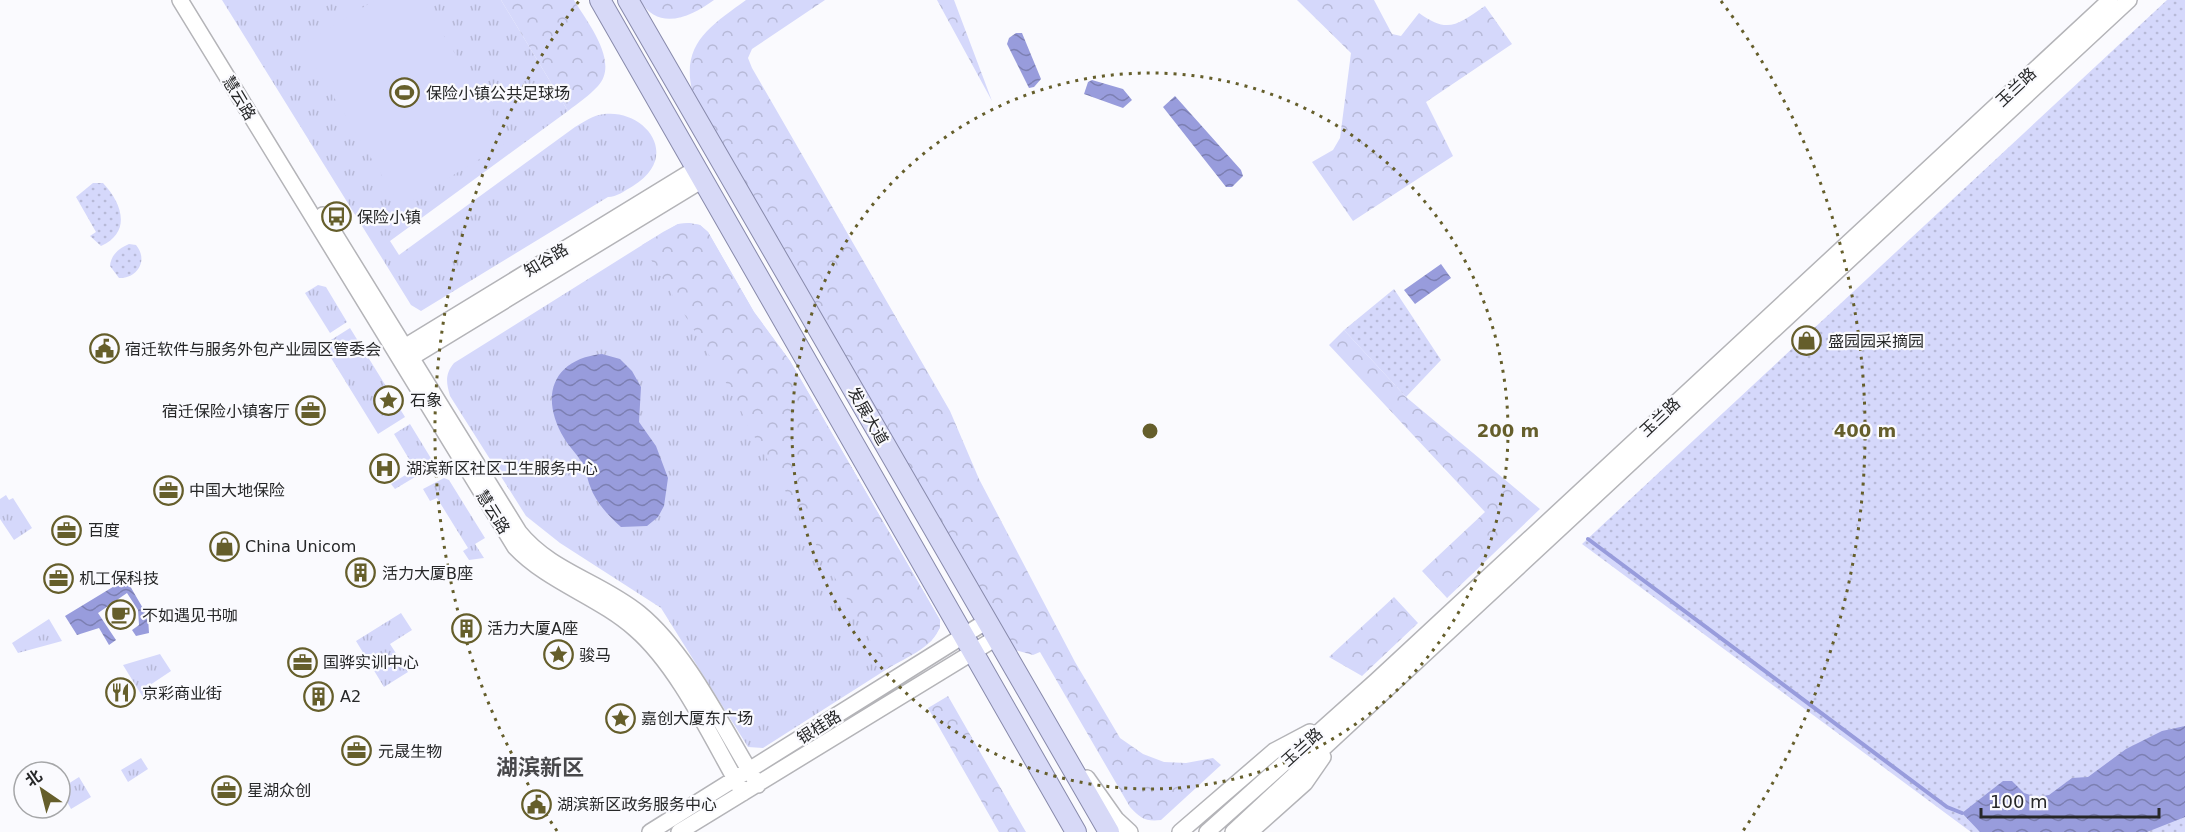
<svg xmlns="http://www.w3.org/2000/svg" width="2185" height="832" font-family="'DejaVu Sans','Noto Sans SC',sans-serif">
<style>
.grass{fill:url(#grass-tufts)}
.forest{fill:url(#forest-crowns)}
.garden{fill:url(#garden-dots)}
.pitch{fill:#d5d8fb}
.water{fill:url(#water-waves)}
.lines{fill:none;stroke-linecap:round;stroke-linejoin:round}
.stream{stroke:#989cdc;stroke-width:4}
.minor-casing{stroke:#b4b4b8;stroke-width:18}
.major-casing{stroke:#888aab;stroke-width:22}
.minor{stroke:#fff;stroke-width:15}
.major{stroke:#d7d9f7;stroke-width:20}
.ring{fill:none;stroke:#655e2b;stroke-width:3;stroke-dasharray:3 6}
.labels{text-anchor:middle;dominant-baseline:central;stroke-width:4.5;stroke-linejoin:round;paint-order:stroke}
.street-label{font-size:16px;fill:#262728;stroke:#fafafe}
.poi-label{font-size:16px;fill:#262728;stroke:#fafafe;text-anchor:start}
.district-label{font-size:22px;font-weight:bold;fill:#48484b;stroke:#fafafe}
.centre{fill:#655e2b;stroke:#fafafe;stroke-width:3}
.ring-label{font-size:18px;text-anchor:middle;font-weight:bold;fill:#655e2b;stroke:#fafafe;stroke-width:4.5;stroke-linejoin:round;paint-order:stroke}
</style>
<defs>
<pattern id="grass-tufts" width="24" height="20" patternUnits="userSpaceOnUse" patternTransform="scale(1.5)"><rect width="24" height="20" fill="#d5d8fb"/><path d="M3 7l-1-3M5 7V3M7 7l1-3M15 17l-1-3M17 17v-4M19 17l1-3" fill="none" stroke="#b7b9d7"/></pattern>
<pattern id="forest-crowns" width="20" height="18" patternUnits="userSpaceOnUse" patternTransform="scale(1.5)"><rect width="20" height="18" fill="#d5d8fb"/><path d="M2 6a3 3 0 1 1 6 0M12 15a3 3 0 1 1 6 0" fill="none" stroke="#b7b9d7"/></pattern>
<pattern id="garden-dots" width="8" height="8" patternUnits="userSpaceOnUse" patternTransform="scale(1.5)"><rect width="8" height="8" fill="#d5d8fb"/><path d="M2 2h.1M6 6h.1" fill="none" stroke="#b7b9d7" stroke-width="1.8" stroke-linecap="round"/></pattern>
<pattern id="water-waves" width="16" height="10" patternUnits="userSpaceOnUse" patternTransform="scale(1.5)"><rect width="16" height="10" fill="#989cdc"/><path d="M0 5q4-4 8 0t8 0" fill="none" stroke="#7c7fb2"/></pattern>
</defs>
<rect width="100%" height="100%" fill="#fafafe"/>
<path class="grass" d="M222 0H501L568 111 390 241 399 255 575 127C584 122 593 115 604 114 645 109 682 156 633 186 624 191 617 197 608 197L421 311 411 305Z
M689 223 700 225 708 232 754 312 790 361 940 620V628L931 641 763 748 748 747 661 608 560 543 526 516 450 396C446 382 445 374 454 363L663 232 678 224Z
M318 285 326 287 347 322 330 333 305 293Z
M350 328 405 417 378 434 323 345Z
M410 424 432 460 430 468 395 489 391 484 415 469 394 434Z
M444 478 449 480 485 538 475 544 484 558 469 560 463 551 468 548 437 498 430 501 423 489Z
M6 495 9 500 13 498 32 528 14 540 0 519V499Z
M401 613 412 630 390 644 408 672 384 687 356 641Z
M49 619 62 641 18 653 12 643Z
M160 654 171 671 150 685 155 692 144 699 123 665Z
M141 758 148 769 128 782 121 770Z
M79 777 91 797 71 809 60 789Z"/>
<path class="forest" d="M501 0H574C587 22 620 62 598 86 589 96 578 103 568 111Z
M640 0H714C691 17 658 32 640 0Z
M746 0H825L752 49 748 58 752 68 950 411 979 479 1075 662 1120 738 1143 754 1164 762 1186 763 1213 758 1221 765 1161 820C1146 822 1140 818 1130 807L1040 652 1033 655 1012 649 692 90C681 43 712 25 746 0Z
M937 0H954L992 101Z
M1297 0H1374L1392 34 1401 36 1419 13C1448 34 1457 25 1485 6L1512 44 1426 102 1453 156 1353 221 1312 162 1333 150 1340 138 1351 53Z
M689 223 700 225 708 232 754 312 790 361 940 620C942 644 905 658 887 669L746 422 736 399 642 245 678 224Z
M1344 330 1406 397 1540 509 1447 598 1422 571 1485 512 1329 345Z
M1394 597 1418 623 1362 676 1329 657Z
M948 696 1023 827 1026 832H999L928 708Z"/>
<path class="garden" d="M2167 0H2185V832H1971L1582 544Z
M93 183H103C122 203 132 232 101 246L90 236 96 232 76 197Z
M129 244 136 245C148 259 139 278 119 278L110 266C111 255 118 249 129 244Z
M1394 289 1441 360 1406 397 1344 330Z"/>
<path class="pitch" d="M375 0H422L509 141 401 207 302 45Z"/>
<path class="water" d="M1016 33H1022L1041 79 1034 87 1029 88 1007 44 1009 38Z
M1092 80 1123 89 1132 100 1123 108 1084 94 1088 82Z
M1175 96 1241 170 1243 176 1232 187H1226L1163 107Z
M1441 264 1451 278 1415 304 1404 290Z
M602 354 620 359 632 371 641 387 639 422 656 446 668 478 664 506 658 517 647 526 621 527C608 515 596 503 590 486 587 479 587 471 583 464 578 455 569 447 564 438 539 396 553 359 602 354Z
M126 579 148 617 149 633 136 636 132 630 139 625 138 610 127 593 98 613 116 640 109 645 99 628 77 635 65 616Z
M2185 726V817L2147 832H1980L1962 813 2003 781H2012L2024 793 2036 797 2049 795 2072 778 2088 777 2126 749 2162 731Z"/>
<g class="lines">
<path class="stream" d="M1588 539 1947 807 1962 813"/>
<defs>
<path id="minor" d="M180 0 515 547C548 582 599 597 635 629 680 668 713 742 743 793
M323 215 519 532C550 571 601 582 639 613 688 653 724 730 758 785
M398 351 697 168
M404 362 704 179
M1087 778 1116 819 1130 832
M650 832 987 621
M679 832 996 638
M1180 832 1274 751 1310 732
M1207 832 1376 681 2110 0
M1233 832 2129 0
M1250 832 1305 783 1323 757"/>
<path id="major" d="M600 0 1076 832
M628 0 1109 832"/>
</defs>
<use href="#minor" class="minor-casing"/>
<use href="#major" class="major-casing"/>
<use href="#minor" class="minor"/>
<use href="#major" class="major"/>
</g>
<g class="ring">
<circle cx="1150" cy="431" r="358"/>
<path d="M557 831A715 715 0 0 1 579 1M1721 1A715 715 0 0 1 1743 831"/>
</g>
<defs>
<symbol id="stadium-ring" viewBox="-11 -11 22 22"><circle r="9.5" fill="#fafafe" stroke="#655e2b" stroke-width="1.5"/><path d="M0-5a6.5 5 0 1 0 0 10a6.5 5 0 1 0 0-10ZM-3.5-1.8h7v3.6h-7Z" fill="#655e2b"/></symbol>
<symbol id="bus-ring" viewBox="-11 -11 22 22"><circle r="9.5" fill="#fafafe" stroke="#655e2b" stroke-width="1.5"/><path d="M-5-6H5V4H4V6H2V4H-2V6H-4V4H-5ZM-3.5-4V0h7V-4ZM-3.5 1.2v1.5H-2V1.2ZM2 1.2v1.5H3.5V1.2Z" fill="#655e2b"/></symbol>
<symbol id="shop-ring" viewBox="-11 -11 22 22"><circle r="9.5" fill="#fafafe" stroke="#655e2b" stroke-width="1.5"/><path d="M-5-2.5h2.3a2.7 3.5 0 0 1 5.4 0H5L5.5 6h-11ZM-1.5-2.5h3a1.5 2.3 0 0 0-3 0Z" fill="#655e2b"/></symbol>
<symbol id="civic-ring" viewBox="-11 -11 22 22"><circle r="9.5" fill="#fafafe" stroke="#655e2b" stroke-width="1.5"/><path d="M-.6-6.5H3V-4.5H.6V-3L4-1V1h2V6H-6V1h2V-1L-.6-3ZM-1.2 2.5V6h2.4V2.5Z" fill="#655e2b"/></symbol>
<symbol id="sight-ring" viewBox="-11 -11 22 22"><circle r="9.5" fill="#fafafe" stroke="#655e2b" stroke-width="1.5"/><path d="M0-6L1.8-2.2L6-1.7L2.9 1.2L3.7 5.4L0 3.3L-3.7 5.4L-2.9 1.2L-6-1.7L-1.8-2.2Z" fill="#655e2b"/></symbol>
<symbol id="office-ring" viewBox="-11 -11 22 22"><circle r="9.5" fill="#fafafe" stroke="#655e2b" stroke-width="1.5"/><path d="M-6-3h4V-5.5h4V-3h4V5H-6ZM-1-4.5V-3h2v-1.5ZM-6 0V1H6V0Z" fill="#655e2b"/></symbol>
<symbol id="hospital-ring" viewBox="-11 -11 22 22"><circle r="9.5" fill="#fafafe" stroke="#655e2b" stroke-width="1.5"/><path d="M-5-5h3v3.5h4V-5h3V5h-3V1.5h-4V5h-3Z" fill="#655e2b"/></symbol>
<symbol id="building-ring" viewBox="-11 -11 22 22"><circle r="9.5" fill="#fafafe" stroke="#655e2b" stroke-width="1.5"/><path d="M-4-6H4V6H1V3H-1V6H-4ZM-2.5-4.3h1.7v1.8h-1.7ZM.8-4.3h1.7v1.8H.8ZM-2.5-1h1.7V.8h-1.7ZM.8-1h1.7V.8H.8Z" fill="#655e2b"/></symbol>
<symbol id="cafe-ring" viewBox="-11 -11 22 22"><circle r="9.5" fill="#fafafe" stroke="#655e2b" stroke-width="1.5"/><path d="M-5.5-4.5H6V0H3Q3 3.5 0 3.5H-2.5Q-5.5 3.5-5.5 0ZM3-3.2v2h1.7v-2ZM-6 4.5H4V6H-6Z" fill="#655e2b"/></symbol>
<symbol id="restaurant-ring" viewBox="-11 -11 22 22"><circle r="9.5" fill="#fafafe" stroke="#655e2b" stroke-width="1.5"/><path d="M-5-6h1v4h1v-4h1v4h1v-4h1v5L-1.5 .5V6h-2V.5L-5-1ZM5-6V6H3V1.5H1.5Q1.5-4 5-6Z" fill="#655e2b"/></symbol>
</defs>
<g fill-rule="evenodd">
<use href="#stadium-ring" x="388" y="76" width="33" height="33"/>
<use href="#bus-ring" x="320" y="200" width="33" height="33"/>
<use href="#shop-ring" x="1790" y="324" width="33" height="33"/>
<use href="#civic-ring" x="88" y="332" width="33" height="33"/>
<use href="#sight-ring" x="372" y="384" width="33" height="33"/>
<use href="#office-ring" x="294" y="394" width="33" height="33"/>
<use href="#hospital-ring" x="368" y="452" width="33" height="33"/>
<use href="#office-ring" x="152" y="474" width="33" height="33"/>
<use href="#office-ring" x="50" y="514" width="33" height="33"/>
<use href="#shop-ring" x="208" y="530" width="33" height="33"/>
<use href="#building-ring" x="344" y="556" width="33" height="33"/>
<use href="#office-ring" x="42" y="562" width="33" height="33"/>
<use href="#cafe-ring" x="104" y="598" width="33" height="33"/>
<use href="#building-ring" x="450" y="612" width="33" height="33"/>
<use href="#sight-ring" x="542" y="638" width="33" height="33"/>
<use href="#office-ring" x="286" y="646" width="33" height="33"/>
<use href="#restaurant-ring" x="104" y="676" width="33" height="33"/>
<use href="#building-ring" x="302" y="680" width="33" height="33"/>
<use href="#sight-ring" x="604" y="702" width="33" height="33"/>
<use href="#office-ring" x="340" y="734" width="33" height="33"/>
<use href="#office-ring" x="210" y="774" width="33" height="33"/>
<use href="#civic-ring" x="520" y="788" width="33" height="33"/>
</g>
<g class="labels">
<g class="street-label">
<text transform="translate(2016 87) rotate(-43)">玉兰路</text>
<text transform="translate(239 98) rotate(59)">慧云路</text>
<text transform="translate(546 260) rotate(-31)">知谷路</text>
<text transform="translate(868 416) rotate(60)">发展大道</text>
<text transform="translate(1660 417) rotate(-43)">玉兰路</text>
<text transform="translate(493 512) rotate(58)">慧云路</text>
<text transform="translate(819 727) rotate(-32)">银桂路</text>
<text transform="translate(1302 747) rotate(-42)">玉兰路</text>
</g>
<g class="poi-label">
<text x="426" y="93">保险小镇公共足球场</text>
<text x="357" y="217">保险小镇</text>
<text x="1828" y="341">盛园园采摘园</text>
<text x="125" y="349">宿迁软件与服务外包产业园区管委会</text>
<text x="410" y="400">石象</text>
<text x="290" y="411" text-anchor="end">宿迁保险小镇客厅</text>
<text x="406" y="468">湖滨新区社区卫生服务中心</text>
<text x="189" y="490">中国大地保险</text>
<text x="88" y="530">百度</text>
<text x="245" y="546">China Unicom</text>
<text x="382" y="573">活力大厦B座</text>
<text x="79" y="578">机工保科技</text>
<text x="142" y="615">不如遇见书咖</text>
<text x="487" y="628">活力大厦A座</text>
<text x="579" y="655">骏马</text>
<text x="323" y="662">国骅实训中心</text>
<text x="142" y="693">京彩商业街</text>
<text x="340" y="696">A2</text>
<text x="641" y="718">嘉创大厦东广场</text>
<text x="378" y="751">元晟生物</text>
<text x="247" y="790">星湖众创</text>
<text x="557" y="804">湖滨新区政务服务中心</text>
</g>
<g class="district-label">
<text x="540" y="767">湖滨新区</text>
</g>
</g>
<circle cx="1150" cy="431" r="9" class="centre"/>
<g class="ring-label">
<text x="1508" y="437">200 m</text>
<text x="1865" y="437">400 m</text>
</g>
<g transform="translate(42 790) rotate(325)"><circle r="28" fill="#fafafe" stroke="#a5a6a8" stroke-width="1.5"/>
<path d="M0-4.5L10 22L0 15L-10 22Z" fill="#655e2b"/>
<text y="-9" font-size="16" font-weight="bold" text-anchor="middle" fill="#262728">北</text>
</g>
<path d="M1981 808v9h178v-9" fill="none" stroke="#262728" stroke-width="3"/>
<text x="1990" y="808" font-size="18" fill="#262728" stroke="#fafafe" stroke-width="4.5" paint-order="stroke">100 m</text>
</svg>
